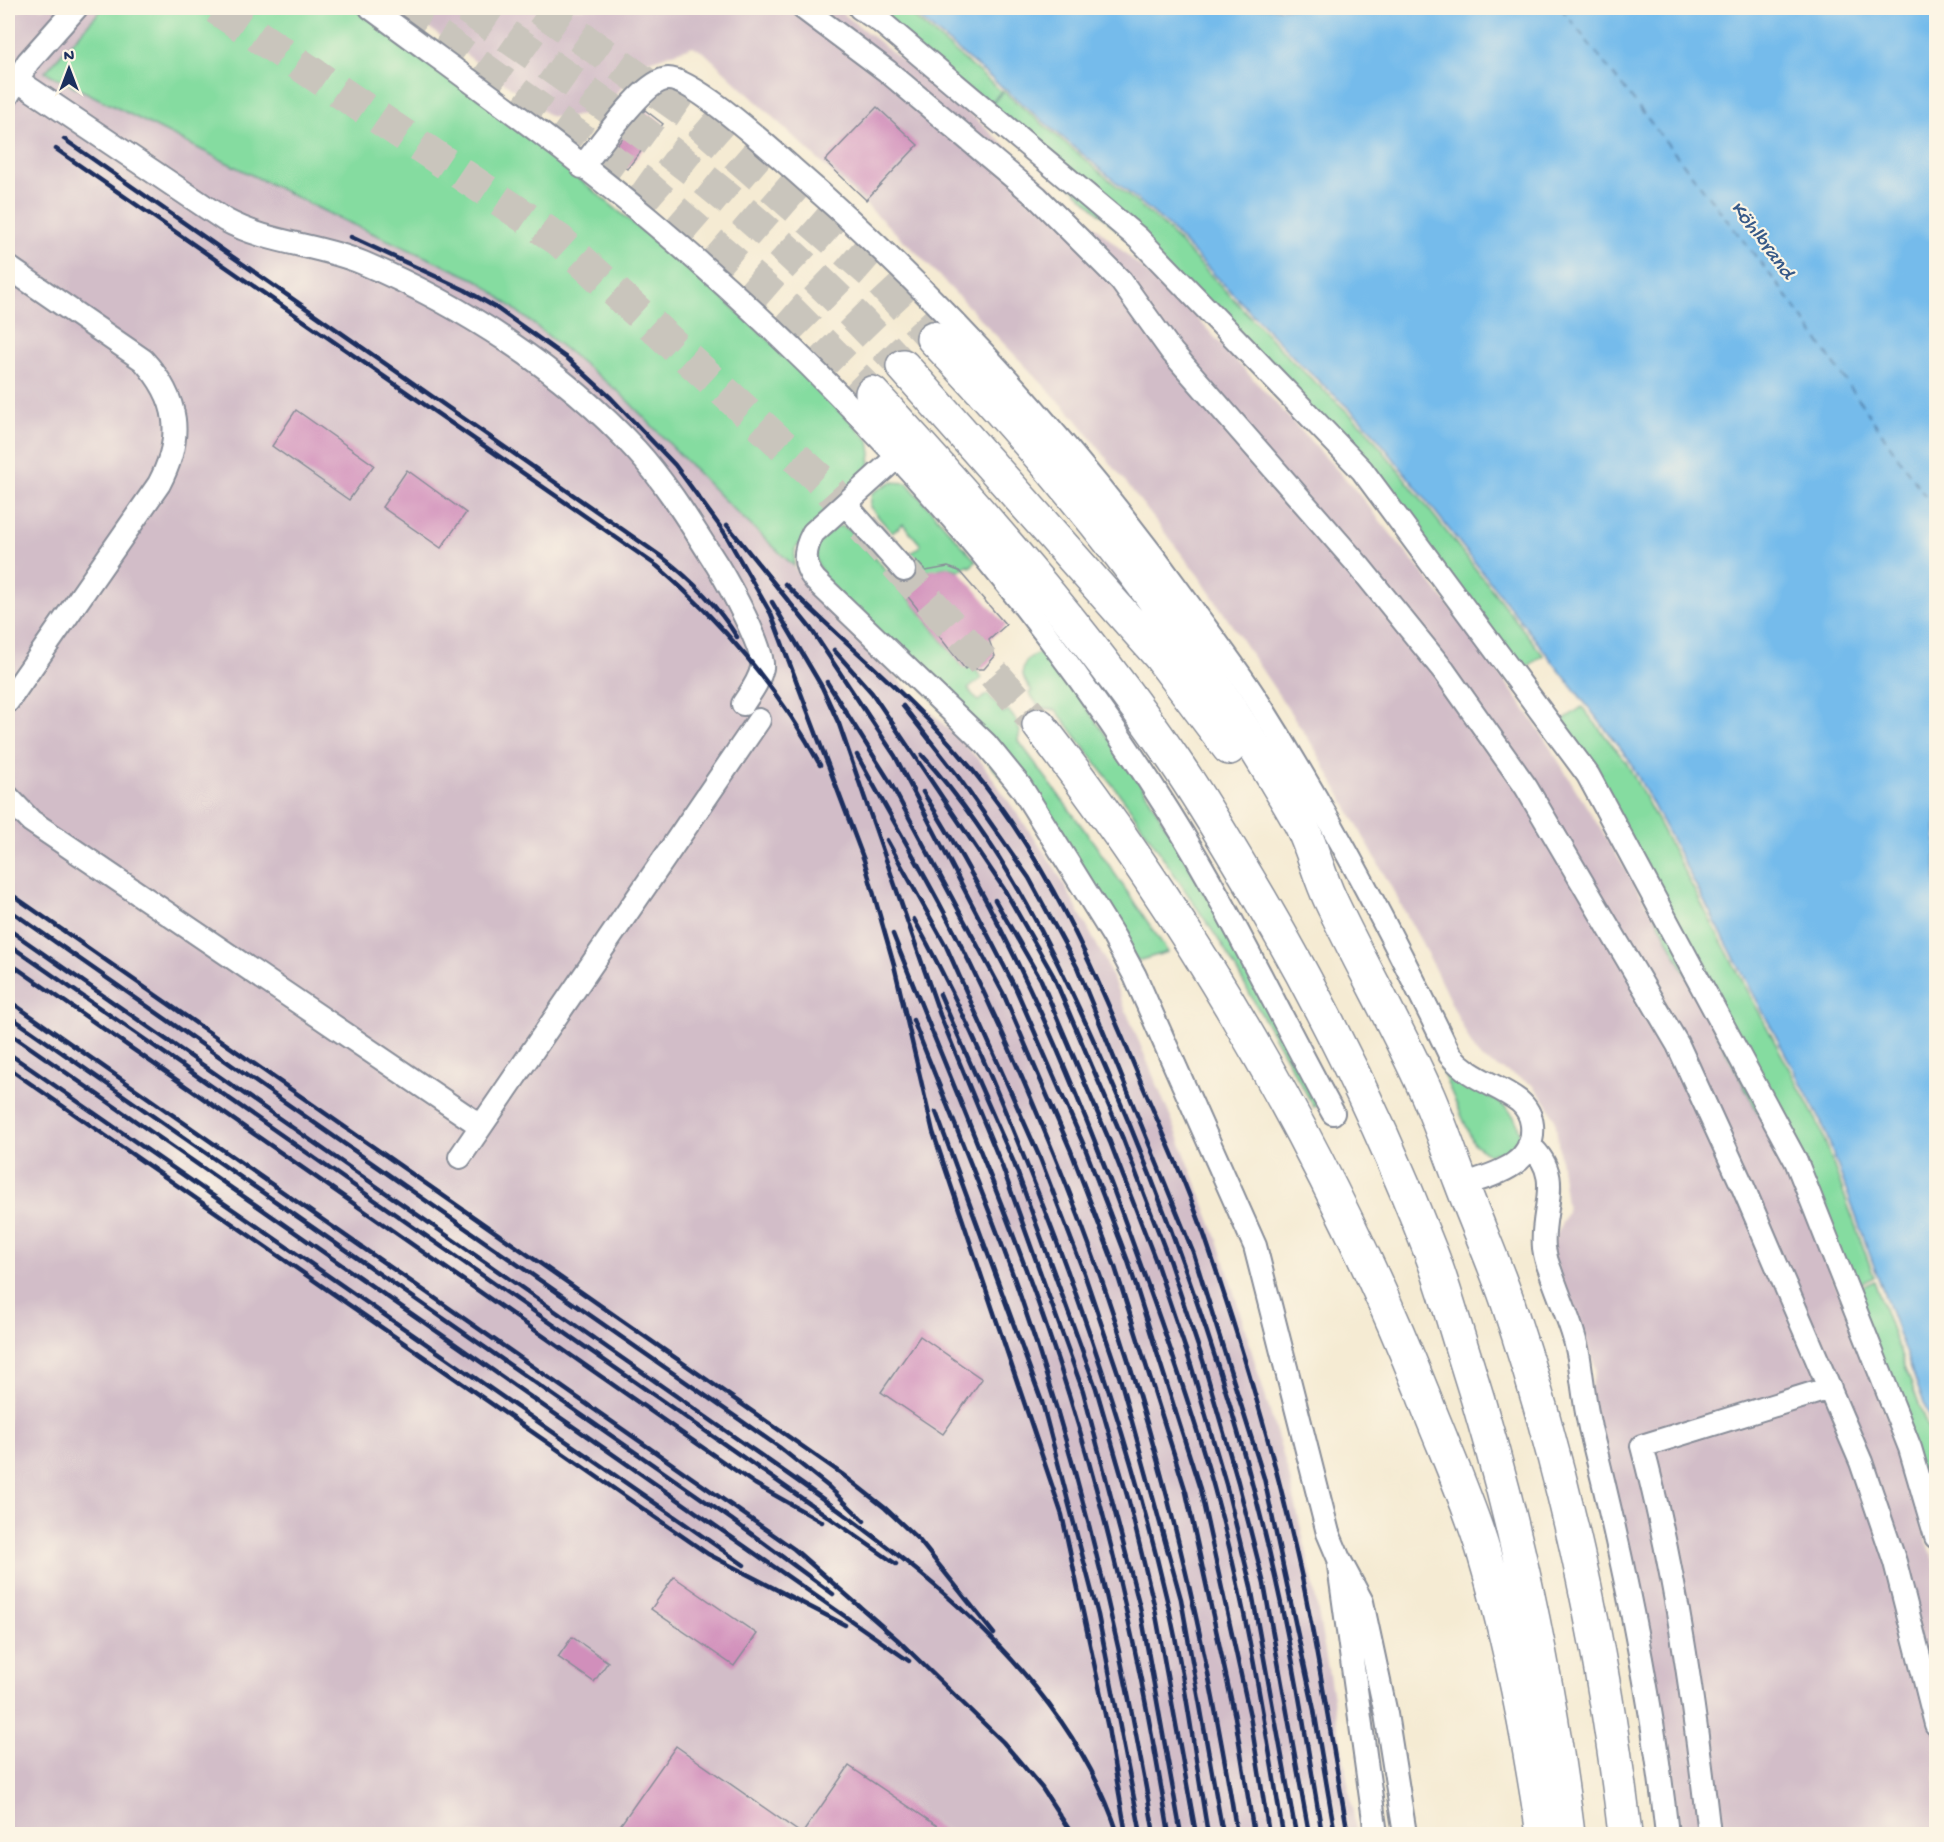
<svg xmlns="http://www.w3.org/2000/svg" width="1944" height="1842" font-family="'Gochi Hand',sans-serif">
<style>
.industrial{fill:#d2bdc8}
.green{fill:#85dca0;stroke:#50867f;stroke-width:1.5}
.water{fill:#74bbeb;stroke:#4875a4;stroke-width:1.5}
.lines{fill:none;stroke-linecap:round;stroke-linejoin:round}
.ferry{stroke:#365988;stroke-width:1.5;stroke-dasharray:8 6;stroke-linecap:butt}
.building{fill:#d18fbb}
.highway-tunnel{stroke:#c9c5bc;stroke-width:33;stroke-dasharray:33 16;stroke-linecap:butt}
.minor-casing{stroke:#888d98;stroke-width:26}
.highway-casing{stroke:#888d98;stroke-width:36}
.minor{stroke:#fff;stroke-width:22}
.highway{stroke:#fff;stroke-width:33}
.rail{stroke:#1b2f5e;stroke-width:4.5}
.labels{text-anchor:middle;dominant-baseline:central;stroke-width:4.5;stroke-linejoin:round;paint-order:stroke}
.water-label{font-size:21px;font-style:italic;fill:#365988;stroke:#fcf5e5}
</style>
<rect width="100%" height="100%" fill="#fcf5e5"/>
<filter id="ink" filterUnits="userSpaceOnUse"><feTurbulence type="fractalNoise" baseFrequency=".0167" numOctaves="2"/><feDisplacementMap in="SourceGraphic" scale="12" xChannelSelector="R" yChannelSelector="G"/><feConvolveMatrix kernelMatrix="1 2 1 2 8 2 1 2 1" color-interpolation-filters="sRGB"/></filter>
<filter id="wash" filterUnits="userSpaceOnUse"><feTurbulence type="fractalNoise" baseFrequency=".008" numOctaves="4" result="noise"/><feDisplacementMap in="SourceGraphic" scale="24" xChannelSelector="R" yChannelSelector="G"/><feGaussianBlur stdDeviation="1.35" result="paint"/><feColorMatrix in="noise" values="0 0 0 0 0 0 0 0 0 0 0 0 0 0 0 0 0 1.4 0 .05"/><feComposite in="paint" operator="in"/></filter>
<g filter="url(#wash)">
<rect width="100%" height="100%" fill="#f5ebd3"/>
<path class="industrial" d="M27 8H103L45 72 334 216 479 281 574 354 620 393 727 503 765 536 874 655 982 763 1055 868 1104 958 1175 1128 1220 1246 1289 1475 1312 1578 1357 1834H8V16Z
M402 8H836L967 111 1195 316 1352 486 1467 628 1538 728 1677 953 1743 1077 1812 1226 1879 1392 1936 1569V1834H1674L1588 1399 1596 1368 1550 1249 1567 1212 1555 1119 1548 1105 1533 1085 1482 1059 1474 1050 1422 943 1315 749 1198 575 1076 419 917 253 706 54 693 46 641 64 606 107 566 119 550 116Z"/>
<path class="green" d="M103 8H355L490 106 699 277 779 349 869 440 871 454 869 468 795 549 794 566 727 503 620 393 479 281 334 216 45 72Z
M865 8H903L1001 91 987 108Z
M1003 91 1162 224 1294 363 1366 429 1543 655 1519 673 1366 467 989 108Z
M891 482 907 483 976 561 970 567 967 565 959 571C948 565 939 567 929 575L910 554 921 545 903 524 892 533 870 507 872 493Z
M840 526 850 530 894 579 964 668 971 664 982 678 968 689 978 701 988 694 1004 713 1008 710 1019 724 1017 726 1020 731 1018 740 1094 843 1168 952 1137 961 1082 868 824 577 816 561 817 545 835 527Z
M1036 654H1048L1141 784 1228 931 1321 1104 1314 1107 1222 945 1127 804 1056 710 1040 708 1029 693 1032 691C1020 677 1018 663 1036 654Z
M1582 707 1626 762 1819 1125 1874 1277 1850 1289 1556 725Z
M1446 1067C1472 1095 1522 1097 1520 1142L1511 1153 1510 1151 1489 1154 1474 1144 1441 1069Z
M1874 1281 1936 1451V1520L1851 1292Z"/>
<path class="water" d="M907 8H1936V1437L1822 1123 1628 758 1368 426 1297 361 1164 222Z"/>
<g class="lines">
<path class="ferry" d="M1561 8 1793 304 1936 512"/>
</g>
<g id="blocks">
<path class="building" d="M877 107 918 145 866 200 825 161Z
M645 110 663 124 627 169 609 155Z
M296 410 374 465 349 500 272 446Z
M407 470 466 513 441 548 382 507Z
M916 560 926 571 948 567 959 571 1006 625 989 640 995 656 984 669H976L971 664 965 669 894 579 906 583 913 580 917 574Z
M920 1336 982 1379 943 1434 881 1392Z
M674 1577 757 1634 734 1666 651 1609Z
M572 1637 608 1662 594 1682 558 1657Z
M676 1746 802 1834 849 1766 949 1834H614Z"/>
</g>
</g>
<g filter="url(#ink)">
<use href="#blocks" fill-opacity="0" stroke="#888d98" stroke-width="1.5"/>
<g class="lines">
<path class="highway-tunnel" d="M216 8 559 240 825 484 1039 725
M398 8 640 181 791 312 872 393
M467 8C533 54 600 100 664 148 751 213 830 288 903 366
M539 8 689 114 877 278 933 338"/>
<defs>
<path id="minor" d="M371 8C464 77 561 145 650 220 852 390 1028 588 1169 812 1230 909 1278 1013 1333 1113
M803 8 887 71 1037 197 1121 281 1172 352 1359 566 1444 671 1526 787 1678 1045 1743 1187 1861 1462 1895 1562 1936 1724
M860 8 881 22 1138 238 1362 470 1588 775 1796 1161 1910 1448 1936 1537
M8 74 225 220C269 244 318 244 363 263 462 305 563 370 636 450 667 484 692 526 717 565 728 583 765 649 762 668 759 682 750 693 743 704
M8 95 28 62 76 8
M582 167C598 148 644 79 668 79 694 79 770 149 792 168 944 300 1078 449 1195 613 1217 643 1240 673 1260 705 1331 817 1393 936 1450 1055 1471 1080 1495 1083 1519 1101 1526 1107 1531 1115 1532 1125 1536 1166 1492 1175 1462 1185
M8 267 143 360C179 399 184 437 159 484L8 701
M898 456 813 533C804 550 802 564 815 580L986 744 1021 787 1114 937 1135 976 1255 1246 1328 1533 1339 1559 1362 1602 1386 1714 1405 1834
M845 504 904 570
M8 797 31 821 481 1126
M1529 1145C1566 1177 1540 1209 1544 1248 1545 1255 1547 1263 1550 1270 1560 1301 1576 1332 1580 1365 1583 1386 1585 1406 1590 1428 1624 1562 1652 1696 1667 1834
M460 1157 759 720
M1339 1566 1376 1834
M1709 1834C1694 1703 1676 1574 1642 1446L1830 1388"/>
<path id="highway" d="M933 338C1073 484 1198 645 1299 821 1312 845 1318 874 1330 899 1361 965 1398 1028 1428 1096 1440 1124 1450 1153 1461 1182 1476 1222 1493 1260 1507 1300 1565 1473 1604 1653 1625 1834
M903 366 1159 655 1229 748
M872 393C979 509 1084 629 1174 760 1205 805 1232 852 1260 899 1326 1012 1384 1131 1431 1253 1444 1286 1453 1321 1464 1355 1514 1511 1548 1672 1568 1834
M1039 725C1197 930 1327 1154 1423 1394 1443 1446 1467 1497 1483 1550 1511 1644 1529 1738 1543 1834"/>
</defs>
<use href="#minor" class="minor-casing"/>
<use href="#highway" class="highway-casing"/>
<use href="#minor" class="minor"/>
<use href="#highway" class="highway"/>
<path class="rail" d="M64 139 662 557C692 580 717 605 737 637
M56 149 657 566C721 621 780 690 820 765
M351 237 465 290 495 307 568 359 611 398 675 465 724 532 771 614 864 860 894 965 933 1132 1062 1515 1108 1728 1126 1834
M727 525 811 629 895 756 1016 989 1085 1148 1129 1264 1200 1489 1250 1716 1269 1834
M785 584C846 645 915 699 970 767 1049 863 1094 968 1141 1082 1165 1138 1191 1194 1210 1252 1246 1358 1278 1468 1302 1578 1320 1663 1333 1749 1348 1834
M772 602 822 687 839 724 940 1015 1002 1166 1083 1391 1140 1607 1181 1834
M834 650 872 693 1004 889 1053 975 1123 1139 1168 1257 1203 1361 1238 1482 1264 1584 1309 1834
M827 682 890 782 1003 993 1071 1151 1115 1267 1186 1492 1235 1717 1254 1834
M903 706 957 775 1029 878 1077 967 1193 1252 1264 1478 1314 1710 1335 1834
M857 755C885 807 916 859 944 912 985 990 1021 1073 1054 1154 1144 1373 1200 1602 1237 1834
M922 755C1005 847 1058 958 1107 1071 1178 1235 1237 1406 1276 1581 1295 1665 1308 1750 1322 1834
M923 792C1003 918 1063 1055 1115 1194 1150 1290 1185 1386 1213 1484 1245 1599 1264 1718 1283 1834
M887 840 946 946 1040 1158 1084 1273 1121 1382 1181 1599 1223 1834
M8 892 842 1474 885 1508 919 1540 994 1634
M995 900 1041 980 1110 1142 1155 1259 1191 1365 1226 1484 1251 1587 1296 1834
M8 909 779 1447 829 1487 864 1521
M914 919C964 1009 1003 1103 1040 1198 1091 1329 1135 1463 1167 1600 1185 1677 1195 1757 1208 1834
M8 929C177 1047 346 1165 515 1283 589 1335 662 1386 736 1438 881 1539 1061 1658 1118 1834
M893 934C953 1087 1020 1238 1069 1395 1114 1539 1145 1686 1169 1834
M8 944 896 1564
M8 962 755 1484 822 1522
M940 994 1014 1163 1096 1388 1129 1502 1154 1604 1196 1834
M8 1000 794 1549 899 1641 1003 1742 1042 1788 1072 1834
M8 1015 731 1519 833 1594
M913 1020C948 1108 985 1196 1017 1286 1079 1464 1123 1648 1154 1834
M8 1032 909 1661
M8 1053 744 1565
M8 1068 708 1554 845 1625
M936 1112 1042 1402 1098 1615 1141 1834"/>
</g>
</g>
<g class="labels">
<g class="water-label">
<text transform="translate(1761 241) rotate(53)">Köhlbrand</text>
</g>
</g>
<rect width="1944" height="1842" fill="none" stroke="#fcf5e5" stroke-width="30"/>
<g transform="translate(69 69)" stroke="#fcf5e5" stroke-width="4.5" paint-order="stroke">
<path d="M0-4.5L10 22L0 15L-10 22Z" fill="#1b2f5e"/>
<text y="-9" font-size="16" font-weight="bold" text-anchor="middle" fill="#1b2f5e">N</text>
</g>
</svg>
